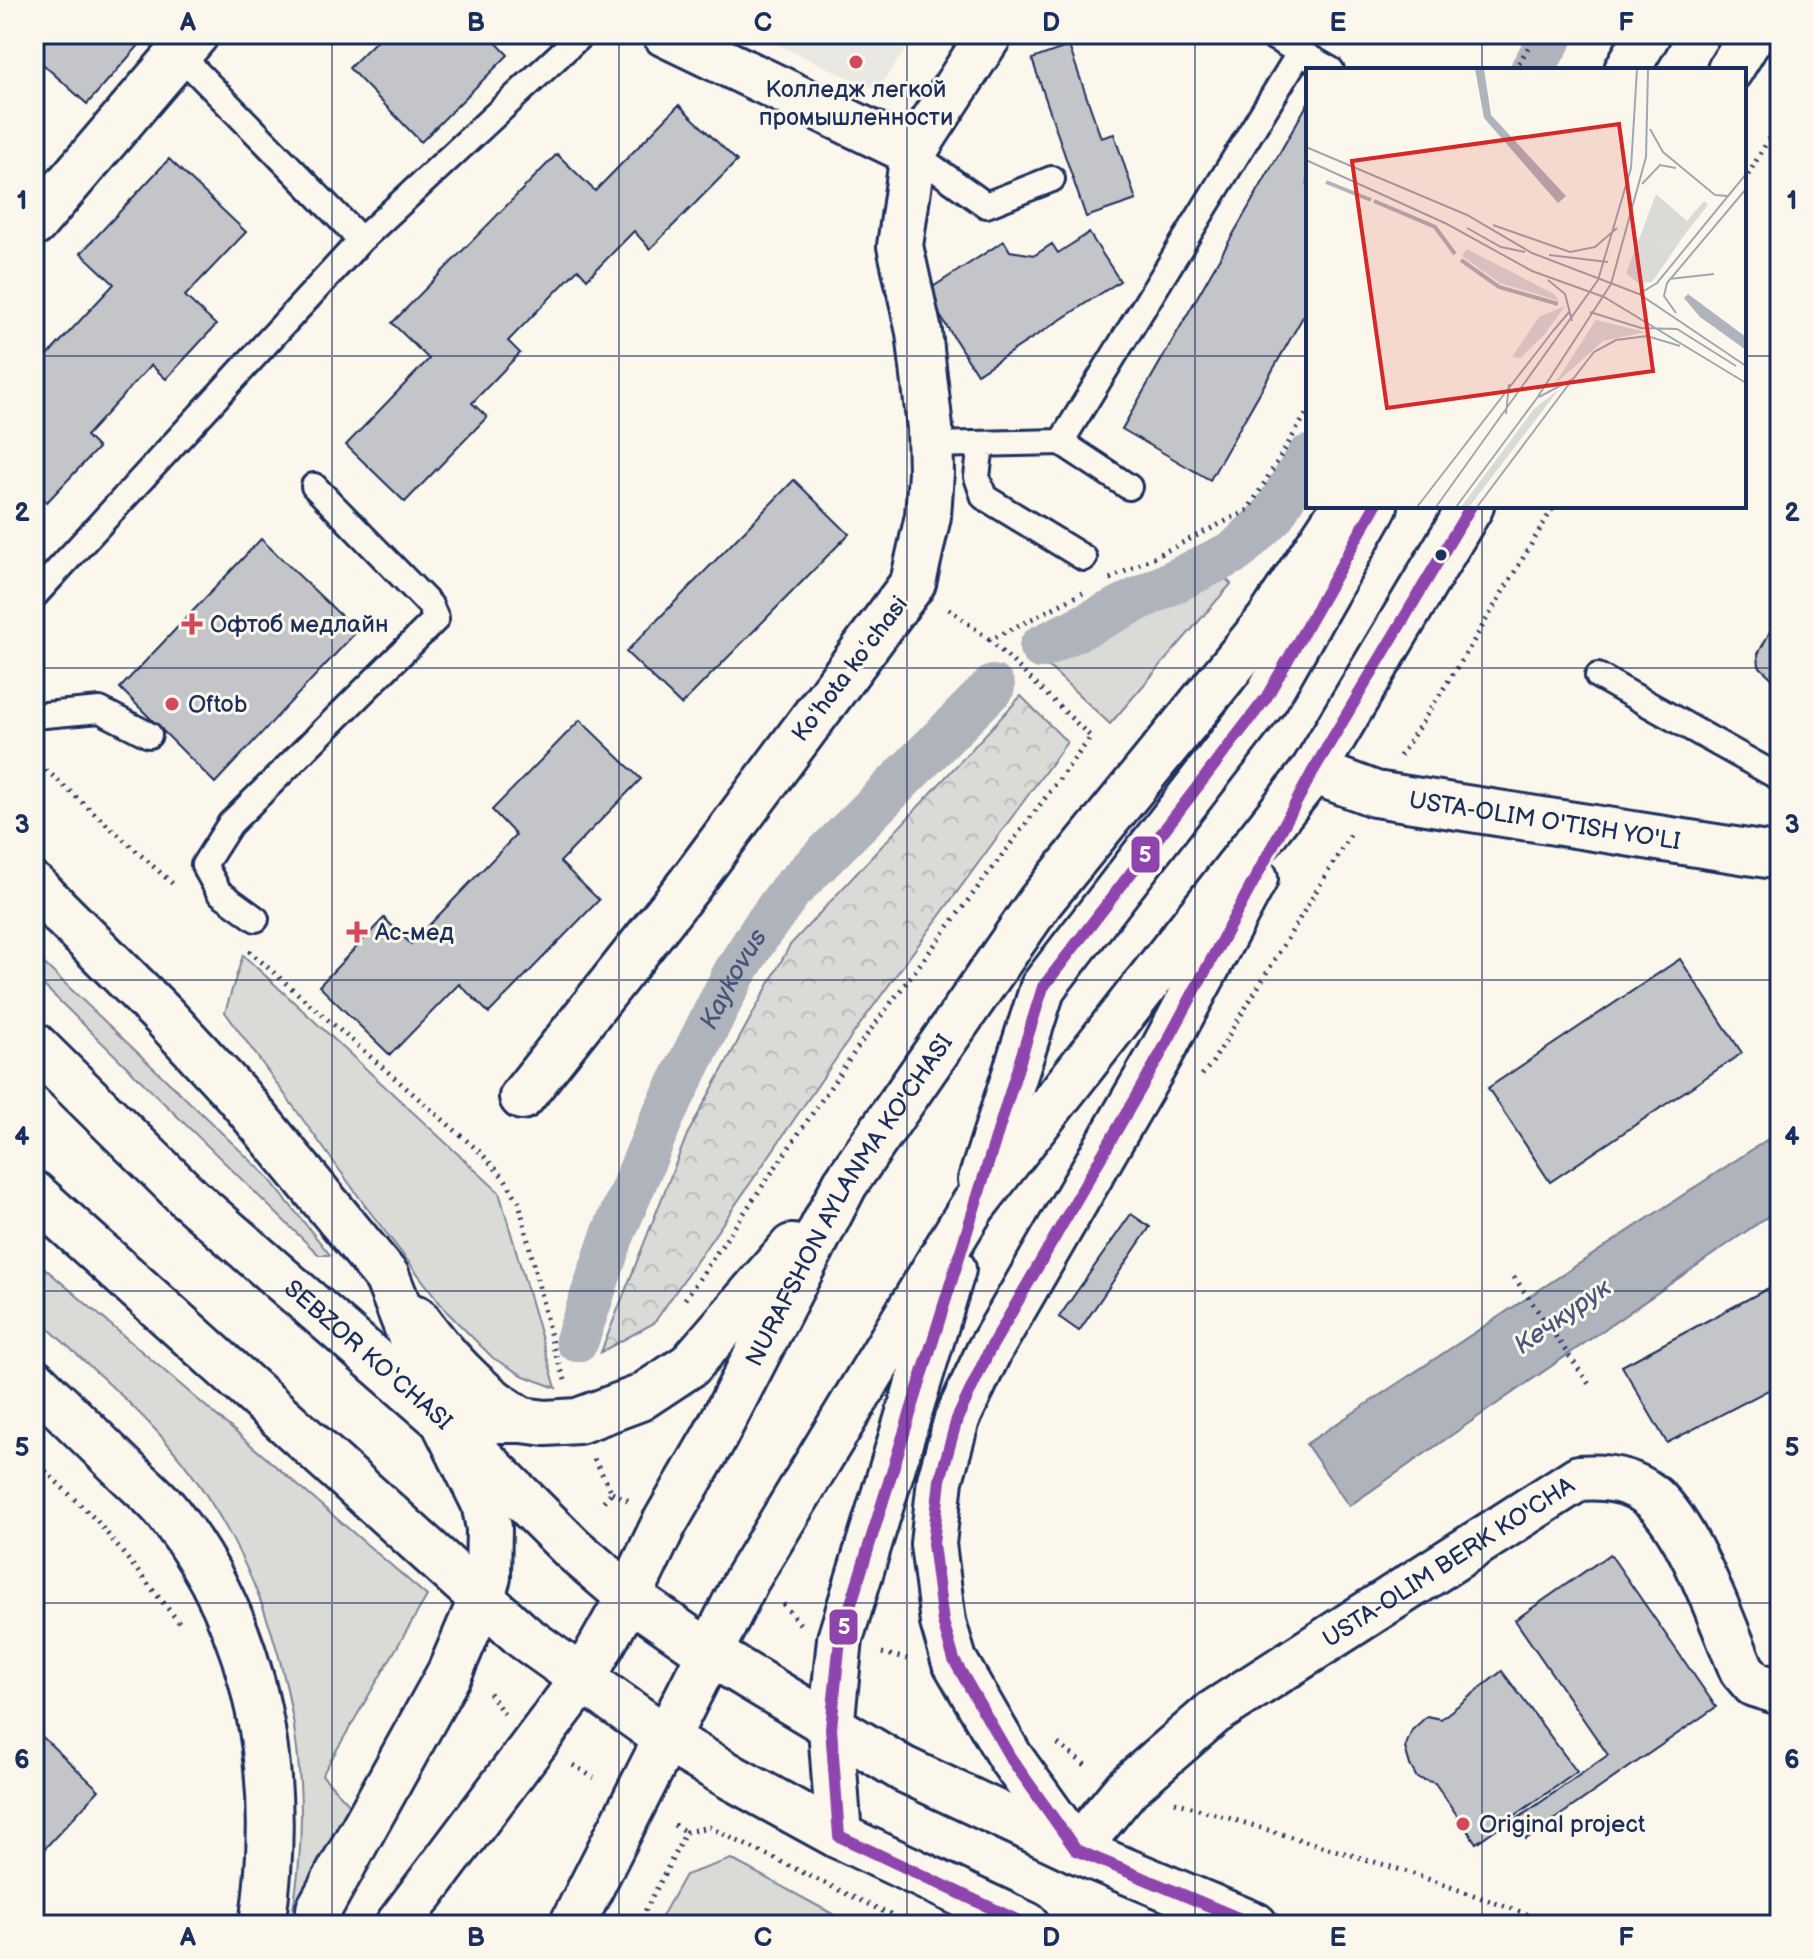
<svg xmlns="http://www.w3.org/2000/svg" width="1814" height="1959" font-family="'Balsamiq Sans',sans-serif">
<style>
.built{fill:#eae8e2}
.green{fill:#dadad7;stroke:#7a849a;stroke-width:2}
.forest{fill:url(#forest-crowns);stroke:#7a849a;stroke-width:2}
.water{fill:#afb3bb;stroke:#747e96;stroke-width:2}
.lines{fill:none;stroke-linecap:round;stroke-linejoin:round}
.canal{stroke:#afb3bb;stroke-width:44}
.building{fill:#c3c5c9;stroke:#1b2f5e;stroke-width:2}
.service-casing{stroke:#1b2f5e;stroke-width:30}
.minor-casing{stroke:#1b2f5e;stroke-width:50}
.tertiary-casing{stroke:#1b2f5e;stroke-width:50}
.primary-casing{stroke:#1b2f5e;stroke-width:50}
.path{stroke:#1b2f5e;stroke-width:5;stroke-dasharray:2 6;stroke-linecap:butt}
.service{stroke:#fbf7ec;stroke-width:24}
.minor{stroke:#fbf7ec;stroke-width:44}
.tertiary{stroke:#fbf7ec;stroke-width:44}
.primary{stroke:#fbf7ec;stroke-width:44}
.bus-1-casing{stroke:#fbf7ec;stroke-width:18}
.bus-1{stroke:#8e44ad;stroke-width:12}
.grid{fill:none;stroke:#1b2f5e;stroke-width:2;stroke-opacity:0.55}
.poi-dot{fill:#d1495b;stroke:#fbf7ec;stroke-width:3}
.bus-dot{fill:#1b2f5e;stroke:#fbf7ec;stroke-width:3}
.labels{text-anchor:middle;dominant-baseline:central;stroke-width:6;stroke-linejoin:round;paint-order:stroke}
.poi-label{font-size:24px;fill:#1b2f5e;stroke:#fbf7ec;text-anchor:start}
.street-label{font-size:24px;fill:#1b2f5e;stroke:#fbf7ec}
.water-label{font-size:26px;font-style:italic;fill:#47577a;stroke:#fbf7ec}
.inset-river{fill:none;stroke:#afb3bb;stroke-width:4}
.inset-road{fill:none;stroke:#a1a7b3;stroke-width:2}
.view{fill:#d62828;fill-opacity:0.15;stroke:#d62828;stroke-width:4}
.inset-edge{fill:none;stroke:#1b2f5e;stroke-width:4}
.line-badge{stroke:#fbf7ec;stroke-width:3}
.badge-label{font-size:22px;text-anchor:middle;font-weight:bold;fill:#fff}
.neatline{fill:none;stroke:#1b2f5e;stroke-width:3}
.grid-label{font-size:26px;text-anchor:middle;font-weight:bold;fill:#1b2f5e}
</style>
<defs>
<pattern id="forest-crowns" width="20" height="18" patternUnits="userSpaceOnUse" patternTransform="scale(2)"><rect width="20" height="18" fill="#dadad7"/><path d="M2 6a3 3 0 1 1 6 0M12 15a3 3 0 1 1 6 0" fill="none" stroke="#babbbb"/></pattern>
</defs>
<rect width="100%" height="100%" fill="#fbf7ec"/>
<filter id="ink" filterUnits="userSpaceOnUse"><feTurbulence type="fractalNoise" baseFrequency=".0125" numOctaves="2"/><feDisplacementMap in="SourceGraphic" scale="16" xChannelSelector="R" yChannelSelector="G"/><feConvolveMatrix kernelMatrix="1 2 1 2 8 2 1 2 1" color-interpolation-filters="sRGB"/></filter>
<g filter="url(#ink)">
<path class="built" d="M753 34H917L877 90Z"/>
<path class="green" d="M1219 571 1231 584 1110 724 1048 666 1067 647Z
M34 954 266 1175 330 1255H319L34 976Z
M243 955 499 1192 556 1388 524 1376 493 1358 447 1312 367 1208 225 1012Z
M34 1259 427 1596 322 1775 352 1807 298 1925H290C326 1752 272 1551 149 1423 113 1385 72 1351 34 1315Z
M731 1859 853 1925H657L685 1875Z"/>
<path class="forest" d="M1021 696 1067 742 853 1034 654 1323 601 1352 687 1135 790 945Z"/>
<path class="water" d="M1780 1131V1208L1349 1506 1306 1444Z"/>
<g class="lines">
<g class="canal">
<path d="M1532 70 1553 34"/>
<path d="M1041 647 1236 551 1273 515 1308 457"/>
<path id="s1" d="M577 1340 612 1237 662 1118 734 974 761 931 790 891 993 687"/>
</g>
</g>
<path class="building" d="M34 34H149L87 104 34 56Z
M383 34H488L508 55 421 142 349 68Z
M1069 46 1101 138 1114 134 1136 200 1086 217 1032 59Z
M1308 103V308L1210 480 1122 429Z
M679 105 737 161 650 249 634 231 587 279 578 269 508 341 520 353 472 403 487 417 405 502 346 445 429 359 392 323 557 154 595 191Z
M169 159 246 232 185 296 216 325 166 379 151 365 86 436 98 448 47 502 34 490V370L114 284 81 253Z
M1089 233 1120 281 977 374 925 292 1004 241 1010 251 1035 255 1052 244 1058 253Z
M794 480 849 534 681 705 626 652Z
M261 539 357 631 215 783 120 688Z
M1780 613V686L1759 666 1758 654Z
M580 720 641 779 560 862 599 900 489 1013 459 984 390 1055 319 986 384 918 411 944 516 835 492 810Z
M1680 959 1742 1053 1550 1182 1488 1088Z
M1131 1214 1150 1227 1079 1331 1059 1317Z
M1780 1282V1384L1667 1443 1622 1366Z
M1610 1554 1716 1707 1526 1839 1514 1821 1608 1755 1515 1620Z
M1502 1671 1577 1772 1476 1843 1435 1783 1417 1778 1410 1765 1405 1748 1412 1730 1427 1716 1441 1719Z
M34 1729 99 1790 34 1860Z"/>
<g class="lines">
<defs>
<path id="service" d="M1268 34 1331 70
M179 54 361 240
M913 153 986 205 1052 179
M1061 442 1129 487
M981 444 977 477 984 497 1084 558
M931 445 1061 442 1300 52
M34 596 361 240 582 34
M1598 676 1780 778
M34 716 100 710 149 735
M256 919 219 892 204 865 230 824 436 619 430 605 314 486"/>
<g id="minor">
<path d="M665 34 913 153"/>
<path d="M34 224 196 34"/>
<path id="s2" d="M1313 771 1375 794 1780 857"/>
<path d="M522 1097 690 884 913 583 928 516 931 473 930 428 919 332 900 246 913 153 990 34"/>
<path id="s3" d="M1076 1850 1127 1788 1213 1713 1579 1478C1605 1476 1629 1479 1650 1495 1689 1525 1722 1623 1742 1670L1754 1684 1780 1692"/>
</g>
<path id="tertiary" d="M34 886 163 1015 237 1095 387 1277"/>
<g id="primary">
<path d="M1627 70 1648 34"/>
<path d="M1730 70 1752 34"/>
<path d="M34 900 53 905"/>
<path id="s4" d="M34 1045 189 1198 443 1420 573 1549 629 1597 711 1654 903 1769 1076 1850 1255 1925"/>
<path d="M981 1180 1043 987 1266 698 1375 506"/>
<path d="M34 1194 524 1637 667 1739 733 1778 839 1836 1027 1925"/>
<path d="M416 1318C445 1358 479 1396 522 1420"/>
<path d="M34 1381C65 1411 95 1441 126 1471 140 1485 157 1498 169 1514 261 1632 284 1780 262 1925"/>
<path d="M443 1420H522L546 1423 578 1421 640 1398 690 1365 792 1247"/>
<path d="M839 1836 831 1728 840 1639 953 1269"/>
<path d="M1075 1848 1010 1757 954 1660 943 1622 933 1544 940 1480 957 1419 989 1351 1160 1055 1255 878"/>
<path d="M319 1925V1909L450 1672 481 1600 488 1577 489 1528 484 1503 443 1420 387 1277"/>
<path id="s5" d="M398 1925 582 1680 629 1597 664 1524 714 1438 845 1184 1040 902 1269 620 1344 506"/>
<path d="M572 1925 747 1579 972 1207 1313 771 1471 506"/>
</g>
</defs>
<use href="#service" class="service-casing"/>
<use href="#minor" class="minor-casing"/>
<use href="#tertiary" class="tertiary-casing"/>
<use href="#primary" class="primary-casing"/>
<path class="path" d="M1515 70 1536 34
M1744 182 1780 119
M1110 579 1248 510 1308 411
M949 609 990 640
M1400 756 1464 657 1554 506
M34 759 173 884
M249 951 481 1153 505 1179 519 1202 553 1347 565 1380
M1202 1075 1212 1063 1352 832
M1514 1277 1591 1387
M685 1299 860 1044 1091 737 990 640 1083 593
M594 1459 612 1492 600 1505
M34 1460 97 1521 182 1626
M612 1492 629 1501
M783 1604 800 1624
M882 1653 907 1659
M489 1693 504 1714
M1058 1744 1088 1767
M573 1765 594 1778
M1175 1802 1408 1872 1558 1925
M674 1825 686 1832
M638 1925 686 1832 709 1827 911 1925"/>
<use href="#service" class="service"/>
<use href="#minor" class="minor"/>
<use href="#tertiary" class="tertiary"/>
<use href="#primary" class="primary"/>
<defs>
<path id="bus-1" d="M1027 1925 839 1836 831 1728 840 1639 1043 987 1266 698 1375 506
M1255 1925 1076 1850 1010 1757 954 1660 943 1622 933 1544 940 1480 957 1419 989 1351 1160 1055 1313 771 1471 506"/>
</defs>
<use href="#bus-1" class="bus-1-casing"/>
<use href="#bus-1" class="bus-1"/>
</g>
</g>
<path class="grid" d="M332 34V1925M619 34V1925M907 34V1925M1195 34V1925M1482 34V70M34 356H1308M1744 356H1780M1482 506V1925M34 668H1780M34 980H1780M34 1291H1780M34 1603H1780"/>
<g class="poi-dot">
<circle cx="856" cy="62" r="8"/>
<path d="M188 612h8v8h8v8h-8v8h-8v-8h-8v-8h8z"/>
<circle cx="172" cy="704" r="8"/>
<path d="M353 920h8v8h8v8h-8v8h-8v-8h-8v-8h8z"/>
<circle cx="1463" cy="1824" r="8"/>
</g>
<circle class="bus-dot" cx="1441" cy="555" r="7"/>
<g class="labels">
<g class="poi-label">
<text x="856" y="89" text-anchor="middle">Колледж легкой<tspan x="856" dy="28">промышленности</tspan></text>
<text x="210" y="624">Офтоб медлайн</text>
<text x="188" y="704">Oftob</text>
<text x="375" y="932">Ас-мед</text>
<text x="1479" y="1824">Original project</text>
</g>
<g class="street-label">
<text transform="translate(850 669) rotate(-53)">Koʻhota koʻchasi</text>
<text stroke="none"><textPath href="#s2" startOffset="238">USTA-OLIM O'TISH YO'LI</textPath></text>
<text stroke="none"><textPath href="#s5" startOffset="856">NURAFSHON AYLANMA KO'CHASI</textPath></text>
<text stroke="none"><textPath href="#s4" startOffset="456">SEBZOR KO‘CHASI</textPath></text>
<text stroke="none"><textPath href="#s3" startOffset="474">USTA-OLIM BERK KO'CHA</textPath></text>
</g>
<g class="water-label">
<text stroke="none"><textPath href="#s1" startOffset="394">Kaykovus</textPath></text>
<text transform="translate(1563 1317) rotate(-35)">Кечкурук</text>
</g>
</g>
<g transform="translate(1306 68)">
<rect width="440" height="440" fill="#fbf7ec"/>
<path d="M335 166 360 177 379 166 346 214 332 215 320 205ZM259 238 238 267 214 290 206 289 233 249ZM290 252 339 264 297 273 248 317Z" fill="#dadad7"/>
<path d="M350 126 381 153 398 133 402 137 379 166 360 177 335 166ZM161 181 248 226 253 233 194 215 156 188ZM253 321 163 439H155L228 341Z" fill="#dadad7"/>
<path d="M169 1H178L185 47 260 128 252 135 178 50ZM382 226 440 269V282L394 249 378 230Z" fill="#afb3bb"/>
<path class="inset-river" d="M20 114 65 132M68 133 129 159 149 186M155 192 193 219 252 236"/>
<path class="inset-road" d="M344 61 357 84 409 127 421 128M0 79 161 147 226 185 333 226 440 298M0 92 141 156 226 203 298 229 440 315M336 116 354 97 370 100M187 157 264 184 289 179 311 160M161 160 195 179 219 184M243 187 302 194M363 211 408 206M242 212 259 226 266 253M333 226 351 215 440 106M284 244 335 260 371 261 430 298M370 245 358 228 361 215 440 121M247 263 264 243M233 329 267 311 288 284 310 272 341 268 374 278M200 346 203 316M111 439 247 263M130 439 292 212 325 100 331 1M150 439 231 330 305 216 340 89 342 1M171 439 266 312"/>
<path class="view" d="M313 56 347 303 81 340 46 93Z"/>
<rect width="440" height="440" class="inset-edge"/>
</g>
<g class="line-badge">
<rect x="1130" y="835" width="31" height="39" rx="8" fill="#8e44ad"/>
<rect x="828" y="1608" width="31" height="38" rx="8" fill="#8e44ad"/>
</g>
<g class="badge-label">
<text x="1145" y="862">5</text>
<text x="844" y="1634">5</text>
</g>
<rect width="1814" height="1959" fill="none" stroke="#fbf7ec" stroke-width="88"/>
<rect x="44" y="44" width="1726" height="1871" class="neatline"/>
<g class="grid-label">
<text x="188" y="31">A</text>
<text x="476" y="31">B</text>
<text x="763" y="31">C</text>
<text x="1051" y="31">D</text>
<text x="1338" y="31">E</text>
<text x="1626" y="31">F</text>
<text x="22" y="209">1</text>
<text x="1792" y="209">1</text>
<text x="22" y="521">2</text>
<text x="1792" y="521">2</text>
<text x="22" y="833">3</text>
<text x="1792" y="833">3</text>
<text x="22" y="1145">4</text>
<text x="1792" y="1145">4</text>
<text x="22" y="1456">5</text>
<text x="1792" y="1456">5</text>
<text x="22" y="1768">6</text>
<text x="1792" y="1768">6</text>
<text x="188" y="1946">A</text>
<text x="476" y="1946">B</text>
<text x="763" y="1946">C</text>
<text x="1051" y="1946">D</text>
<text x="1338" y="1946">E</text>
<text x="1626" y="1946">F</text>
</g>
</svg>
